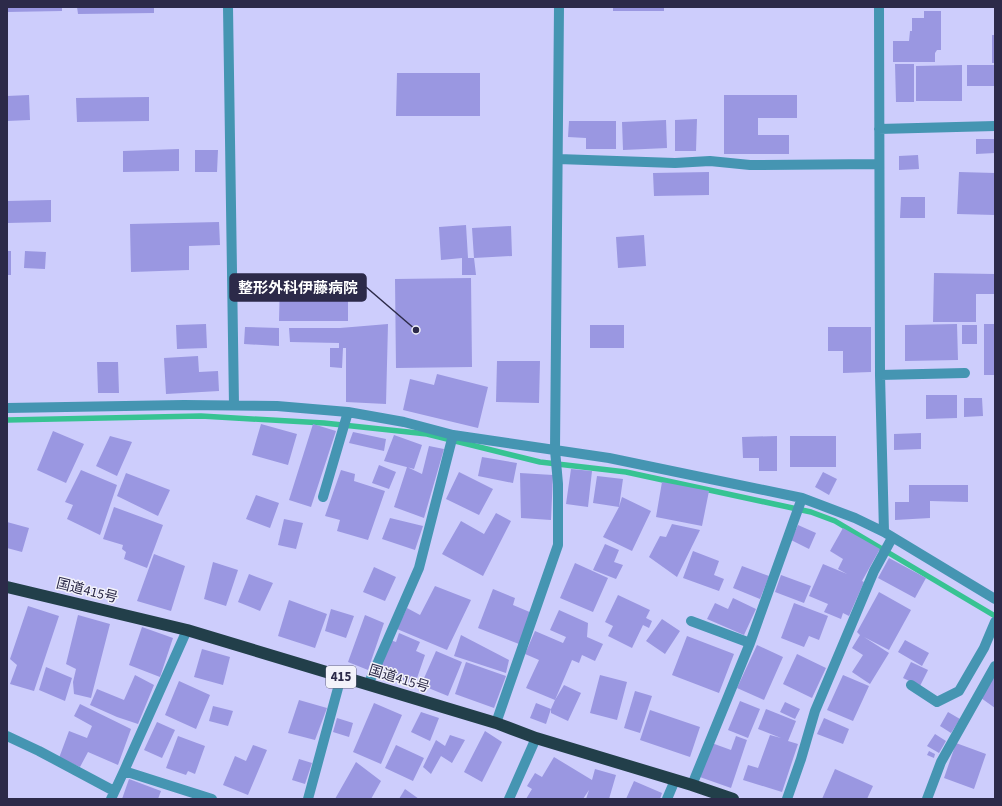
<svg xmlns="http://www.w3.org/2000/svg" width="1002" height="806" font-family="'Source Sans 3','Noto Sans JP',sans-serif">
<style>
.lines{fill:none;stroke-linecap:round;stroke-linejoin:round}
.stream{stroke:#37c393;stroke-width:5.5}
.building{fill:#9a97e1}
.minor{stroke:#4595b2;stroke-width:10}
.highway{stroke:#223f4a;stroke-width:12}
.labels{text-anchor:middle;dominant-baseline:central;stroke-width:3;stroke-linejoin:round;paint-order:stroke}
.shield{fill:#f2f2fa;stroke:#67667e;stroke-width:1}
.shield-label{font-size:13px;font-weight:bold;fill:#2c2a49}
.street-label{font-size:14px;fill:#2c2a49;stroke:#f2f2fa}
.leader{fill:none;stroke:#2c2a49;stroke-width:1.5}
.callout-dot{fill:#2c2a49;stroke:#f2f2fa;stroke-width:1.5}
.callout{fill:#2c2a49;stroke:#2c2a49;stroke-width:1.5}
.callout-label{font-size:15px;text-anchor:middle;font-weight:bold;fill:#fff}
</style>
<rect width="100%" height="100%" fill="#cdcdfc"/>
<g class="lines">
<path class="stream" d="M7 420 201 416 324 423 427 434 540 462 626 472 811 512 835 521 995 616"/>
</g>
<path class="building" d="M7 7H62V11L7 12Z
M77 7H154V13L78 14Z
M613 7H664V11H613Z
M924 11H941V50H937L935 53V62H893V41H909L910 31H912V18H924Z
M992 35H995V63H992Z
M895 64H914V102H896Z
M962 65V101H916V66Z
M967 65H995V86H967Z
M397 73H480V116H396Z
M29 95 30 120 7 121V96Z
M724 95H797V118H758V135H789V154H724Z
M149 97V121L77 122 76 98Z
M697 119 696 151H675V120Z
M666 120 667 148 623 150 622 122Z
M569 121H616V149H586V138L568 137Z
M976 139H995V153L976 154Z
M179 149V171L123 172V151Z
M195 150H218L217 172H195Z
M918 155 919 169 899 170V156Z
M709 172V195L654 196 653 173Z
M959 172 995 173V215L957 214Z
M901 197H925V218H900Z
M51 200V222L7 223V201Z
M219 222 220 245 189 246V270L131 272 130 224Z
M466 225 468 258H474L476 275H462V258L441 260 439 227Z
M511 226 512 256 474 258 472 228Z
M644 235 646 266 618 268 616 237Z
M7 251H11V275H7Z
M25 251 46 252 45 269 24 268Z
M934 273 995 274V294H976V322H933Z
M330 277H348V321H279L280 279H300V291L330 292Z
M471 278 472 367 396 368 395 279Z
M206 324 207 348 177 349 176 325Z
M388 324 386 404 346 402V348H343L342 368 330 367V348H339V343L290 342 289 328H340Z
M957 324 958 360 905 361V325Z
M984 324H995V375H984Z
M590 325H624V348H590Z
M962 325H977V344H962Z
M245 327 279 328V346L244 344Z
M828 327H871V372L843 373V351H828Z
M198 356 199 372 218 371 219 391 166 394 164 358Z
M497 361H540L539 403 496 402Z
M97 362H118L119 393H98Z
M437 374 488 387 478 428 403 410 410 379 434 385Z
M926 395H957V418L926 419Z
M964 398H982L983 416 964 417Z
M261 424 297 434 288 465 252 455Z
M313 424 336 431 311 507 289 500Z
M53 431 84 444 66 483 37 470Z
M353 432 386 439 384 451 349 443Z
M921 433V449L894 450V434Z
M394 435 422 445 414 469 384 461Z
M110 436 132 442 117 476 96 466Z
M777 436V471H759V458H743L742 437Z
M790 436H836V467H790Z
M429 446 444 449 424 518 394 507 407 467 422 474Z
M482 457 517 463 513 483 478 476Z
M379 465 396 472 389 489 372 483Z
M571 469 592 471 588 507 566 504Z
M81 470 117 485 100 535 67 519 73 505 65 502Z
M341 470 355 474 354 481 385 491 368 540 337 531 340 520 325 516Z
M459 472 493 489 479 515 446 499Z
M823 472 837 479 829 495 815 487Z
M126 473 170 490 158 516 117 496Z
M520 473 553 475 551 520 521 518Z
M597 476 623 479 619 507 622 497 651 511 632 551 603 537 619 507 593 503Z
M662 482 709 491 702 526 656 517Z
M909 485H968V502L930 501V518L895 520V502H909Z
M256 495 279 503 270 528 246 519Z
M114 507 163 525 147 568 124 559 126 552 122 549 123 545 103 539Z
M496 513 511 521 483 576 442 554 461 521 484 534Z
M390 518 423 526 415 550 382 539Z
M284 519 303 523 296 549 278 545Z
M7 522 29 528 22 552 7 548Z
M672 524 700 530 677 577 649 557 660 536 666 537Z
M798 525 816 533 809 549 791 540Z
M843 528 880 549 862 581 864 582 849 616 843 613 841 619 824 612 828 604 809 596 823 564 847 574 838 569 843 559 830 551Z
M605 544 619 550 614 562 623 565 616 579 593 570Z
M693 551 719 561 714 575 724 579 719 591 683 578Z
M154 554 185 566 171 611 137 601Z
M889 558 926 578 915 598 878 578Z
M213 562 238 570 226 606 204 599Z
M575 563 608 578 593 612 560 598Z
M742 566 769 576 760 599 733 588Z
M374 567 396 577 385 601 363 592Z
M249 574 273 583 260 611 238 602Z
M781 575 811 586 804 603 775 592Z
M435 586 471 600 447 650 397 629 407 608 420 615Z
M493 589 515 598 513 605 532 613 519 644 478 628Z
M879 592 911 610 889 650 864 637 889 653 870 684 852 672 863 655 852 648 860 635 857 632Z
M618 595 650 610 646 618 652 621 649 628 643 625 632 648 608 636 613 626 605 622Z
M733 598 756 609 744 635 707 619 715 603 728 609Z
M289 600 327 614 315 648 278 636Z
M794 603 828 616 819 640 809 636 804 647 781 638Z
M28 606 59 616 34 691 10 684 17 665 10 659Z
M331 609 354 616 346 638 325 631Z
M559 610 588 623 587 637 603 644 595 661 582 655 579 663 572 660 555 700 526 688 539 660 525 654 535 631 563 643 566 637 550 630Z
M78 615 110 624 91 698 74 694 73 682 76 669 66 664Z
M365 615 384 623 368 670 348 662Z
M662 619 680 631 665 654 646 641Z
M142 627 173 638 160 677 129 665Z
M399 633 420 642 416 651 425 655 415 684 377 672 390 640 396 642Z
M461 635 509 660 506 673 454 656Z
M687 636 734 654 719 693 672 675Z
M905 640 929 653 922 666 898 652Z
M757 645 783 657 764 700 737 688Z
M202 649 230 657 223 685 194 677Z
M436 651 462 662 448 696 421 685Z
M797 654 826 668 812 698 783 684Z
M466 662 506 676 494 708 455 694Z
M911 662 928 670 920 686 903 678Z
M46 667 72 678 65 701 39 690Z
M135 675 154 685 138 724 117 717 90 705 97 689 124 700Z
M600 675 627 682 617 720 590 713Z
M843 675 869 686 853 721 827 710Z
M995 675V708L981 698Z
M179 681 210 695 196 729 165 715Z
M564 685 581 693 568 721 551 713V709L555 700Z
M635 691 652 696 640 733 624 728Z
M299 700 327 708 315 740 288 733Z
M740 701 760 709 748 738 728 730Z
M785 702 800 709 795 719 780 712Z
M374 703 402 715 381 764 353 752Z
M536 703 551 709 546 724 530 718Z
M80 704 131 729 118 765 88 752 80 767 59 758 69 731 87 738 92 726 74 716Z
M213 706 233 711 228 726 209 721Z
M766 709 796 721 788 741 798 744 782 792 743 780 748 765 758 768 770 735 781 738 758 729Z
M650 710 700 727 690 757 640 740Z
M421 712 439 718 430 741 411 732Z
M948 712 960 719 951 733 940 726Z
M337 718 353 723 349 737 333 732Z
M824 718 849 729 843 744 817 734Z
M157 722 175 730 162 758 144 750Z
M485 731 502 742 482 782 464 772Z
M935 734 946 741 939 753 927 746Z
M450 735 465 740 452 763 441 756 431 774 423 767 436 740 445 746Z
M178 736 205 746 195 774 188 771 186 775 166 768Z
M736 736 747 740 731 788 697 776 709 742 731 750Z
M956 743 986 754 974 789 944 778Z
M253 745 267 750 248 795 223 785 235 756 246 761Z
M396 745 424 758 413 781 385 768Z
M929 751 935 754 934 758 927 755Z
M554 757 592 780 595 769 616 775 609 799H586L589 790 583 799H526L532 789 527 786 535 773 542 777Z
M299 759 312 763 305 784 292 780Z
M356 762 381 781 371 799H335Z
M835 769 873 786 867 799H822Z
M129 779 161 791 158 799H122Z
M634 781 662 793 660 799H626Z
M405 789 419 799H399Z"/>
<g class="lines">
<path class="minor" d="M228 7 234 405
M879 7 880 375 884 532
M879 129 995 126
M558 159 675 163 710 161 750 165 879 164
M880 375 965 373
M7 408 184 405 277 406 348 412 404 422 453 435 609 458 802 498 855 518 884 532 995 599
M323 497 348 412
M691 621 750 643
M368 685 419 568 453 435
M911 685 937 702 959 691 984 648 995 622
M496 723 558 545V484L555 450 559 7
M7 736 39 751 114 791
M124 771 212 799
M692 785 750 643 802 498
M111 799 124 771 187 630
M308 799 341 677
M509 799 536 738
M667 799 675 780
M787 799 801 759 815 711 874 571 892 538
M927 799 941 762 995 666"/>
<path class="highway" d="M7 587 187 630 496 723 536 738 692 785 733 799"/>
</g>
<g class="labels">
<rect class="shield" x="326" y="666" width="30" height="22" rx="3"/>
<g class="shield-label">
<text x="341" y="677">415</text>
</g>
<g class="street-label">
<text transform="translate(87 591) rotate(14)">国道415号</text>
<text transform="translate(399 679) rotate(17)">国道415号</text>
</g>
</g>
<path class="leader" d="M416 330L366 287"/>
<circle class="callout-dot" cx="416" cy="330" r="4"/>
<rect class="callout" x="230" y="274" width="136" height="27" rx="4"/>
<g class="callout-label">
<text x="298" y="293">整形外科伊藤病院</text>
</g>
<rect width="1002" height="806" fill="none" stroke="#2c2a49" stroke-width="16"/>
</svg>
